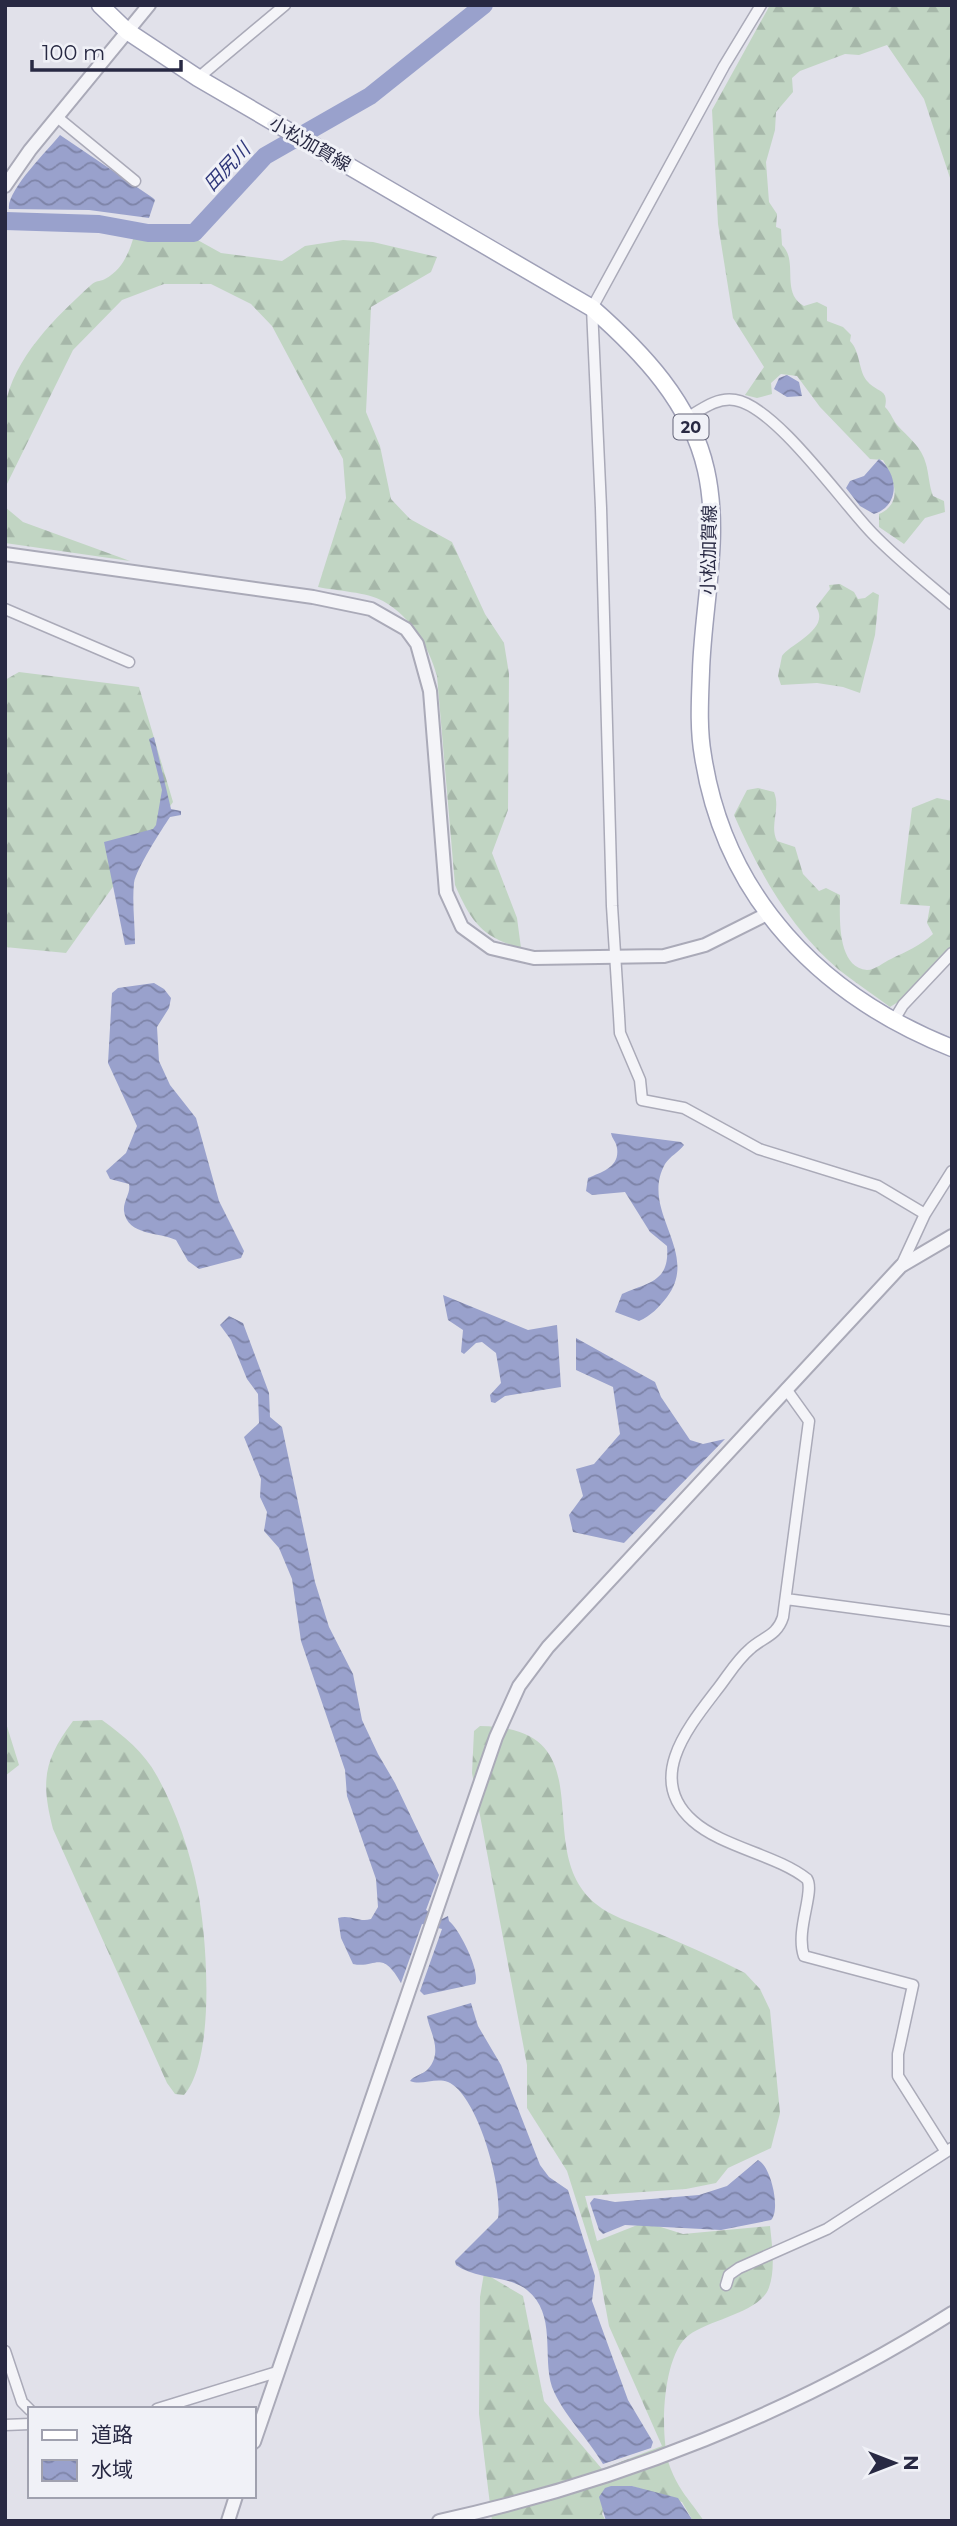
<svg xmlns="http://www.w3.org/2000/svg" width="957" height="2526" font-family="Montserrat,'Noto Sans JP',sans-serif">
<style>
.forest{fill:url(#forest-firs)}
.water{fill:url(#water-waves)}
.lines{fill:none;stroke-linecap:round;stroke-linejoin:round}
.river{stroke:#99a1cc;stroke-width:18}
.minor-casing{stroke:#aaaab8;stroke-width:13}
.tertiary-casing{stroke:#aaaab8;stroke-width:16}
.primary-casing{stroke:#9fa0b7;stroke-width:19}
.minor{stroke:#f4f4f8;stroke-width:10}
.tertiary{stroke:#f4f4f8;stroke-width:12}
.primary{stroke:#fff;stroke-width:16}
.labels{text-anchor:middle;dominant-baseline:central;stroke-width:6;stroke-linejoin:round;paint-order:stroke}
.shield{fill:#f0f1f7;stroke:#646579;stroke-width:2}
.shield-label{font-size:16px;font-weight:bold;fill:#282943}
.street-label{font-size:18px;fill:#282943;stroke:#f0f1f7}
.water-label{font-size:19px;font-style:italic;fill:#2f377a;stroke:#f0f1f7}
</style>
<defs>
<pattern id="forest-firs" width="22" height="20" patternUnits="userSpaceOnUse" patternTransform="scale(1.75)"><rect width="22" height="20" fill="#c1d5c3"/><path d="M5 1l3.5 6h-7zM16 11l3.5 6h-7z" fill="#a6b7a9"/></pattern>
<pattern id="water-waves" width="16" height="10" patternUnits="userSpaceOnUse" patternTransform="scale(1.75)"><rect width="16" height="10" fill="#99a1cc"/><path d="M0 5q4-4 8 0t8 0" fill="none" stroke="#7d83a7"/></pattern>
</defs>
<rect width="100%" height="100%" fill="#e1e1ea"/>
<path class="forest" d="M770 5H952V184L924 99 887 45 859 55 845 54 800 71 792 78 793 92 776 112 775 130 766 162 769 202 777 214 776 227 781 229 782 245C799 261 780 293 804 306L817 302 827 307V321L843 327 851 335 850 341C861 352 858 372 868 382 878 393 889 389 885 407 891 413 893 420 897 425 908 437 922 447 926 464 929 475 929 485 933 496L944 501 945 512 925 518 904 544 879 527V514C904 503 894 479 883 460L870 459 820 407 797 376 781 374 771 383 772 394 757 398 745 395 764 367 733 318 718 224 712 110Z
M134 236 194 238 221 253 282 261 305 246 343 240 373 242 437 257 431 272 371 307 366 412 380 446 391 499 410 519 452 542 485 614 504 643 509 674 508 810 492 853 517 918 521 948C481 937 471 921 455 885L437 676C428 645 412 618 383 601 367 592 337 591 318 587L346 498 343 459 272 326 251 304 211 284H164L122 300 73 350 5 488C5 462 1 432 5 407 13 358 56 317 91 285 96 280 99 282 105 279 122 270 129 253 134 236Z
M5 507 23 522 130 561 5 543Z
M840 584 854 592 858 599 865 598 873 592 879 595 875 635 860 693 843 687 817 683 781 685 778 676 782 656C790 644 831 629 816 607L830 589 829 585Z
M19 672 139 687 173 802 66 953 5 947V680Z
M758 788 774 792C781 809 769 825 777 841L795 847 803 874 819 891 826 888 840 895C840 915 836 967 867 970 875 970 884 962 891 959 907 951 920 946 933 934L927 923 930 906 900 904 912 808 937 798 952 801V950L903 999 890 1007C873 994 854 982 838 969 790 928 759 872 734 815L747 790Z
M5 1720 19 1765 5 1776Z
M102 1720C124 1736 144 1752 157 1776 176 1810 191 1854 198 1892 207 1939 216 2058 184 2095L175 2094 167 2083 53 1829C41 1782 43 1761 73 1721Z
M480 1726C610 1728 528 1849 596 1904 610 1916 631 1922 648 1929 681 1943 714 1957 745 1973L760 1989 770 2010 780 2113 771 2148 728 2168 716 2183 686 2189 585 2196 597 2241 645 2222 683 2234 770 2226C772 2245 776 2272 768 2290 757 2313 709 2320 689 2335 662 2355 659 2436 670 2467 679 2491 690 2500 704 2521H693L682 2502 632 2486H611L602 2514 606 2521H492L479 2414 480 2297 484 2273 523 2296 544 2401 602 2469 662 2446 609 2326 599 2272 567 2171 527 2108V2065L472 1773 474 1731Z"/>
<path class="water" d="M60 135 153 198 155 200 149 218 89 210 9 209C6 191 48 150 60 135Z
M787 375 799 382 802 396 787 397 774 389 779 378Z
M879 459C898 473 901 505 874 514L860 506 846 488 850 481 864 476Z
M154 737 171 809 181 811V815L170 817C162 829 136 869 134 883 132 903 135 924 135 944L125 945 104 842 153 829 156 825 162 790 149 739Z
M154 983 164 989 171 998 169 1008 157 1027 159 1061 170 1085 196 1118 219 1201 244 1251 241 1258 199 1269 188 1261 176 1240C160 1232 127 1236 124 1211 123 1201 131 1193 129 1184L110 1179 106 1171 126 1153 137 1126 108 1063 112 993 118 988Z
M611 1133 681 1142 684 1145C679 1152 670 1156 665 1164 639 1211 701 1252 667 1297 659 1307 651 1316 639 1321L615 1312 622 1294C649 1282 670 1282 667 1246L650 1232 625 1192 592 1195 586 1191 588 1178C602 1172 620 1167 617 1148 616 1141 612 1139 611 1133Z
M443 1295 528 1330 557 1325 561 1387 505 1396 495 1403 491 1402 490 1395 501 1383 496 1353 482 1342 476 1343 464 1354 461 1352 463 1330 448 1320Z
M229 1316 243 1323 269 1393 270 1417 282 1427 315 1582 329 1627 353 1674 362 1720 378 1754 395 1783 439 1875 426 1910 442 1919 448 1916 449 1921C460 1930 481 1972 475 1984L424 1995 420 1991 442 1929 422 1924 401 1983C381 1948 376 1969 353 1964L341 1938 338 1918C351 1914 359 1923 371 1919L378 1907 376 1879 347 1796 345 1770 301 1641 292 1579 279 1548 264 1531 267 1512 260 1497 261 1479 244 1437 259 1423 258 1394 247 1379 231 1340 220 1325Z
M576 1338 655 1382 661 1397 690 1440 703 1444 725 1439 624 1543 573 1532 569 1515 583 1496 576 1469 594 1464 620 1434 613 1387 576 1370Z
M471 2003 478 2026 501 2065 540 2165 549 2177 568 2190 595 2276 592 2301 628 2400 653 2442 651 2448 603 2464C588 2438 563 2415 552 2387 542 2356 557 2314 527 2290 508 2275 477 2280 456 2265L455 2261 498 2218C503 2188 478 2095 448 2082 435 2077 422 2086 410 2081 414 2075 423 2075 428 2069 444 2051 429 2031 427 2016Z
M758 2160C771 2166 781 2210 771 2220L721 2230 625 2225 603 2234 599 2230 590 2203 594 2198 615 2202 699 2195 727 2186Z
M611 2486H632L678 2498 693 2521H606L599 2497 605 2488Z"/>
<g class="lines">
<path class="river" d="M5 221 99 224 148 233H194L265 156 370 96 484 5"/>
<defs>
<path id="minor" d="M761 5 724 66 592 308 601 508 612 906 619 1016 620 1033 640 1080 642 1100 684 1108 759 1149 878 1186 925 1214
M198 78 285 5
M57 117 135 181
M687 418C702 409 717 397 735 400 775 406 842 502 872 533 896 558 925 581 952 604
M5 609 129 662
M894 1020 903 1005 952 953
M901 1266 925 1214 952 1171
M786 1389 809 1421 783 1617C777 1636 763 1637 750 1649 737 1660 729 1674 719 1687 690 1725 644 1778 693 1821 722 1847 777 1855 807 1879 815 1892 795 1930 804 1956L913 1985 898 2054V2076L946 2152
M786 1599 952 1621
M726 2285 729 2275 739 2268 827 2229 952 2148
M5 2351 22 2402 30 2410
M157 2409 277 2372
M5 2425 30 2424"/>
<path id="tertiary" d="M5 186 30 150 149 5
M5 554 313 597 371 609 406 629 417 644 430 691 446 892 462 927 491 948 534 958 664 956 705 945 767 914
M254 2442 496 1737 519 1686 548 1647 901 1266 952 1236
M228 2521 236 2496
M439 2521C620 2482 796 2412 952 2313"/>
<path id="primary" d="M100 5 127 31 198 78 592 308C642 352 691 403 706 470 721 537 703 604 701 671 700 698 698 728 703 756 725 898 821 996 952 1048"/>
</defs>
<use href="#minor" class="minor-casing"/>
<use href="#tertiary" class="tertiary-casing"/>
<use href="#primary" class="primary-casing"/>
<use href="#minor" class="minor"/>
<use href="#tertiary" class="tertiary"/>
<use href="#primary" class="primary"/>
</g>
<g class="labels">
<rect class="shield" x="673.5" y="414.5" width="35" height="25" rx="5"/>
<g class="shield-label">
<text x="691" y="427">20</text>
</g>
<g class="street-label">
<text transform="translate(310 144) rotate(30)">小松加賀線</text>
<text transform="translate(709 550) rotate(-89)">小松加賀線</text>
</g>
<g class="water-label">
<text transform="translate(227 167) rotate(-47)">田尻川</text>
</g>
</g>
<rect width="957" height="2526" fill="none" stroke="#282943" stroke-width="14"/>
<rect x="28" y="2407" width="228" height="91" fill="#f0f1f7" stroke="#a0a1af" stroke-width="2"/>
<rect x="42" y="2430" width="35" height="10" fill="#ffffff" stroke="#a0a1af" stroke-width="2"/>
<text x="91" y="2442" font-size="21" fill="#282943">道路</text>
<rect x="42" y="2460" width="35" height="21" fill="url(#water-waves)" stroke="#a0a1af" stroke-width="2"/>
<text x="91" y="2477" font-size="21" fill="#282943">水域</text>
<g transform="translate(894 2463) rotate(90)" stroke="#f0f1f7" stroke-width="5" paint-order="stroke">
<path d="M0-5L12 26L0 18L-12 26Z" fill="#282943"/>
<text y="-10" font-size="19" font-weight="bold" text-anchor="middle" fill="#282943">N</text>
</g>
<path d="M32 60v10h149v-10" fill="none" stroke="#282943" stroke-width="3.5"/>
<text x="42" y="60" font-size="21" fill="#282943" stroke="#f0f1f7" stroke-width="5" paint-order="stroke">100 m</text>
</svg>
